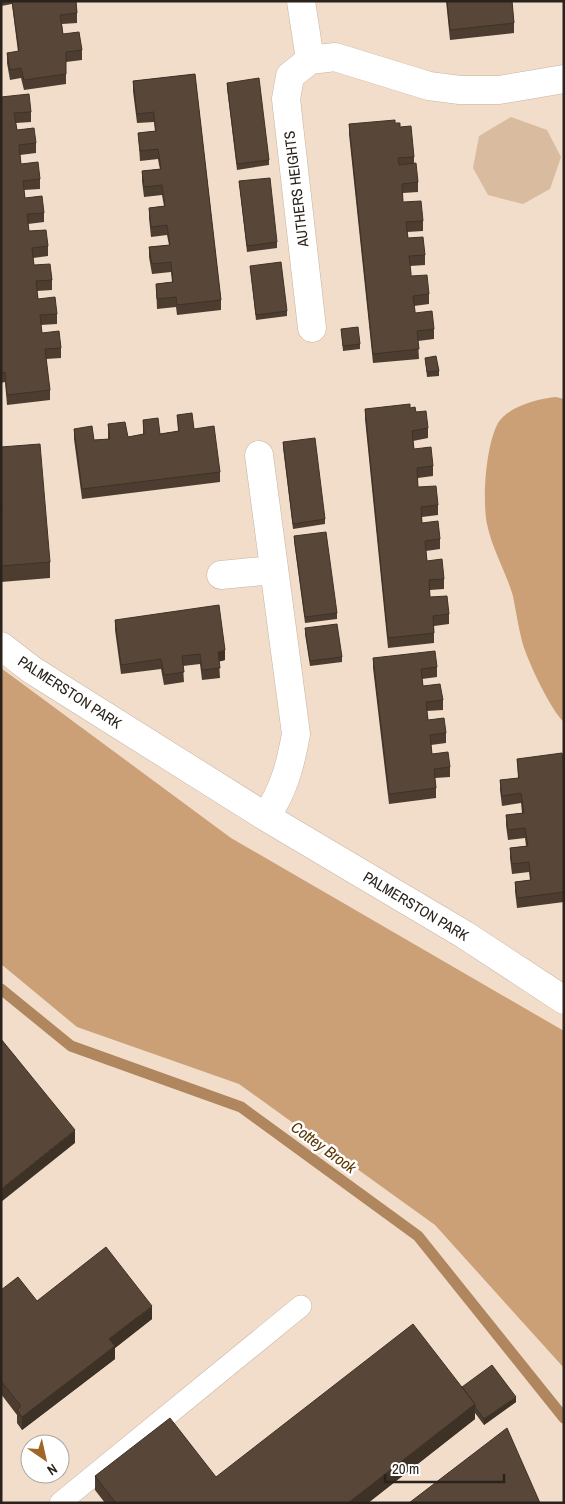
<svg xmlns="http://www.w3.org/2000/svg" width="565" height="1504" font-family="'Archivo Narrow',sans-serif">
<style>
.green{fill:#d9bb9f}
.forest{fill:#cba077}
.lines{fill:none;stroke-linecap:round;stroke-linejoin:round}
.stream{stroke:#af865d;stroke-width:11}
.service-casing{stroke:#c7b4a2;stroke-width:22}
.minor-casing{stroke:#c7b4a2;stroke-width:29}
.service{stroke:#fff;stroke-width:21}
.minor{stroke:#fff;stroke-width:28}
.wall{fill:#4c3d30}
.shaded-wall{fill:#3e3227}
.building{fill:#584738;stroke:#3e3227}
.labels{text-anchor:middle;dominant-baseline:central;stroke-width:5;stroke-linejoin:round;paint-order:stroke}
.street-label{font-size:15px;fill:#2a231c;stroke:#fff}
.water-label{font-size:16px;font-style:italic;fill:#5d3400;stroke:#fff}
</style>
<rect width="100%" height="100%" fill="#f1ddca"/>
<path class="green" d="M511 117 547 130 561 157 550 189 523 204 488 195 473 168 479 136Z"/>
<path class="forest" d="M556 397 564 399V722C551 711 526 658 522 641 518 626 516 611 513 596 506 572 492 549 487 524 482 499 486 445 498 423 507 407 540 398 556 397Z
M1 668 231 838 564 1031V1368L435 1225 239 1084 77 1027 1 964Z"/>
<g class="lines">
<path class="stream" d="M1 989 71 1046 241 1107 418 1236 564 1418"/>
<defs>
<path id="service" d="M60 1503 301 1306"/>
<path id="minor" d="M301 1 310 60
M312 328 286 99 290 76 310 60 335 57 429 86 460 90H499L564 79
M259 455 296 734C290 767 284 789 266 817
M221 575 273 570
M1 646 32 670 266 817 465 935 564 1000"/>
</defs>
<use href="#service" class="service-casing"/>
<use href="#minor" class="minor-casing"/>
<use href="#service" class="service"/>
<use href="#minor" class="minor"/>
</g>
<path class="wall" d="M1 1H76L77 13V23L62 24 63 34 82 50V60L66 62V84L24 90 21 78 10 80 7 63V53L18 52 12 4 1 6Z
M446 1H512L514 23V33L450 40Z
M195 74 221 300V310L177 315 176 307 157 309 156 284 172 282 171 272 152 274 149 257V247L169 245 167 235 151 237 149 218V208L164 206 162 195 144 197 142 181V171L160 169 159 165 158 159 140 161 138 133 155 131 154 122 137 123 133 91V81Z
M227 83 269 160V165L237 170 227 88Z
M1 97 31 112V122L16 123 17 130 36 143V153L20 155 21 164 40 179V189L24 190 25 198 44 213V222L28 224 29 231 48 246V256L33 258 34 265 52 280V290L37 291 38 299 57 314V324L41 325 42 333 61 348V358L46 359 50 390V400L7 405 5 382 1 383Z
M349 124 400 127 414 157V163L418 182V192L403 193V202L423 221V231L407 232 408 238 425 255V265L410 266 411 276 429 294V304L414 306 415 313 434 329V339L418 341 419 359 373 363 349 134Z
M239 181 277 242V248L247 252Z
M250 266 287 311V316L256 320Z
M341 329 360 344V349L343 351Z
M425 358 439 371V376L427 377Z
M410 408 416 412 428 428V438L413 441 414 449 433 466V476L418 478V487L438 505V515L422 517V523L440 539V549L426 551 427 561 444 579V589L430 590V597L449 614V624L434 626V643L388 648 365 419V409Z
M177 415 194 429 220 472V482L82 499 74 439V429L94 440 108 439V424L128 437 143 434V420L160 434 178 431Z
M283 442 325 519V524L293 529 283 447Z
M1 447 50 562V578L1 582Z
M294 536 337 613V619L305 623 294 541Z
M115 620 225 660 219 661 220 678 202 680 200 664 183 666 184 682 164 685 161 669 121 674 115 630Z
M305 628 342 657V662L310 666 305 634Z
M373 658 437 667V677L422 679 423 686 443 700V710L427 711 428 720 446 733V743L431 745 432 754 450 767V777L435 778 436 788V798L389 804 373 668Z
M517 759 564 765V902L517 908 515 891V882L530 880 529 872 512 874 510 858V848L526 846 525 838 508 840 506 825V815L522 813 521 803 502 806 500 790V780L518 778Z
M1 1290 37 1301 152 1319 115 1348V1359L22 1430 17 1423V1415L1 1394Z
M462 1387 516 1402 484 1425 475 1413V1419L368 1503H105L95 1490V1476L216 1477Z"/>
<path class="shaded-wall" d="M225 650V660L218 662V652Z
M75 1130V1143L1 1202V1189Z
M152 1306V1319L115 1348V1359L22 1430V1417L109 1339Z
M516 1397V1402L484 1425V1419Z
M475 1404V1419L368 1503H348Z"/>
<path class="building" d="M12 1H76L77 13 60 15 63 34 79 32 82 50 66 52V74L24 80 21 68 10 70 7 53 19 51Z
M447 1H512L514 23 450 30Z
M195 74 221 300 177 305 176 297 157 299 156 284 173 282 171 262 152 264 149 247 170 245 167 225 151 227 149 208 165 206 162 185 144 187 142 171 161 169 159 155 158 149 140 151 138 133 156 131 154 117V112L137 114 133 81Z
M259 78 269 160 237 164 227 83Z
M29 94 31 112 14 113 17 130 34 128 36 143 19 145 21 164 38 162 40 179 23 181 25 198 42 196 44 213 27 214 29 231 46 230 48 246 32 248 34 265 50 264 52 280 36 281 38 299 55 297 57 314 40 315 42 333 59 331 61 348 45 349 50 390 7 395 5 372 1 373V97Z
M395 120V123H400V127L411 126 414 157 398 158 399 165 416 163 418 182 402 184 403 202 421 201 423 221 406 222 408 238 423 237 425 255 409 256 411 273V276L427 275 429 294 413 296 415 311V313L432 311 434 329 417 331 419 349 373 354 349 124Z
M270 178 277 242 247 246 239 181Z
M281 262 287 311 256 315 250 266Z
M358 327 360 344 343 346 341 329Z
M436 356 439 371 427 372 425 358Z
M410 404V408L415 407 416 412 426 411 428 428 412 431 414 449 431 447 433 466 417 468 418 487 436 486 438 505 421 507 422 523 438 521 440 539 425 541 427 561 442 559 444 579 429 580 430 597 447 596 449 614 433 616 434 633 388 638 365 409Z
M192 413 194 429 214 426 220 472 82 489 74 429 92 426 94 440 110 439 108 424 125 422 128 437 144 434 143 420 158 418 160 434 179 431 177 415Z
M315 438 325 519 293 524 283 442Z
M40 444 50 562 1 566V510H2L1 501V447Z
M326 532 337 613 305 617 294 536Z
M219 605 225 650 218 652 220 668 202 670 200 654 182 656 184 672 164 675 161 659 121 665 115 620Z
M337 624 342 657 310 661 305 628Z
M435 651 437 667 421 669 423 686 440 684 443 700 426 702 428 720 444 718 446 733 430 735 432 754 448 752 450 767 434 769 436 788 389 794 373 658Z
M562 753 564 765V892L517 898 515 882 531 880 529 862 512 864 510 848 528 846 525 828 508 830 506 815 524 813 521 793 502 796 500 780 519 778 517 759Z
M1 1039 75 1130 1 1189Z
M106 1247 152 1306 109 1339 115 1346 22 1417 17 1410 21 1406 1 1381V1290L18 1277 37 1301Z
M413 1324 475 1404 348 1503H130V1502L128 1503H116L95 1476 170 1418 216 1477Z
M492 1365 516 1397 484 1419 475 1407V1404L462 1387Z
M507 1428 540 1503H409Z"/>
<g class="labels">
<g class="street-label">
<text transform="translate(296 189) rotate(-97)">AUTHERS HEIGHTS</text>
<text transform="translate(70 692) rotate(33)">PALMERSTON PARK</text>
<text transform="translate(416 906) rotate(31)">PALMERSTON PARK</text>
</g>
<g class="water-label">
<text transform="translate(324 1147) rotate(36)">Cottey Brook</text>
</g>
</g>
<rect width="565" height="1504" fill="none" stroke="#2a231c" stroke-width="5"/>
<g transform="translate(45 1459) rotate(146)"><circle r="24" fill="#ffffff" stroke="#aaa7a4"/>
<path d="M0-4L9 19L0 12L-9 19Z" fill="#a06625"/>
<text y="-8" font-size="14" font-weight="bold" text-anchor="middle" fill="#2a231c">N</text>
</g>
<path d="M385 1474v8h119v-8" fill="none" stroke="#2a231c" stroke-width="2.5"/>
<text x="392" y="1474" font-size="15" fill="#2a231c" stroke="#ffffff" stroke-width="4" paint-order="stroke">20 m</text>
</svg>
